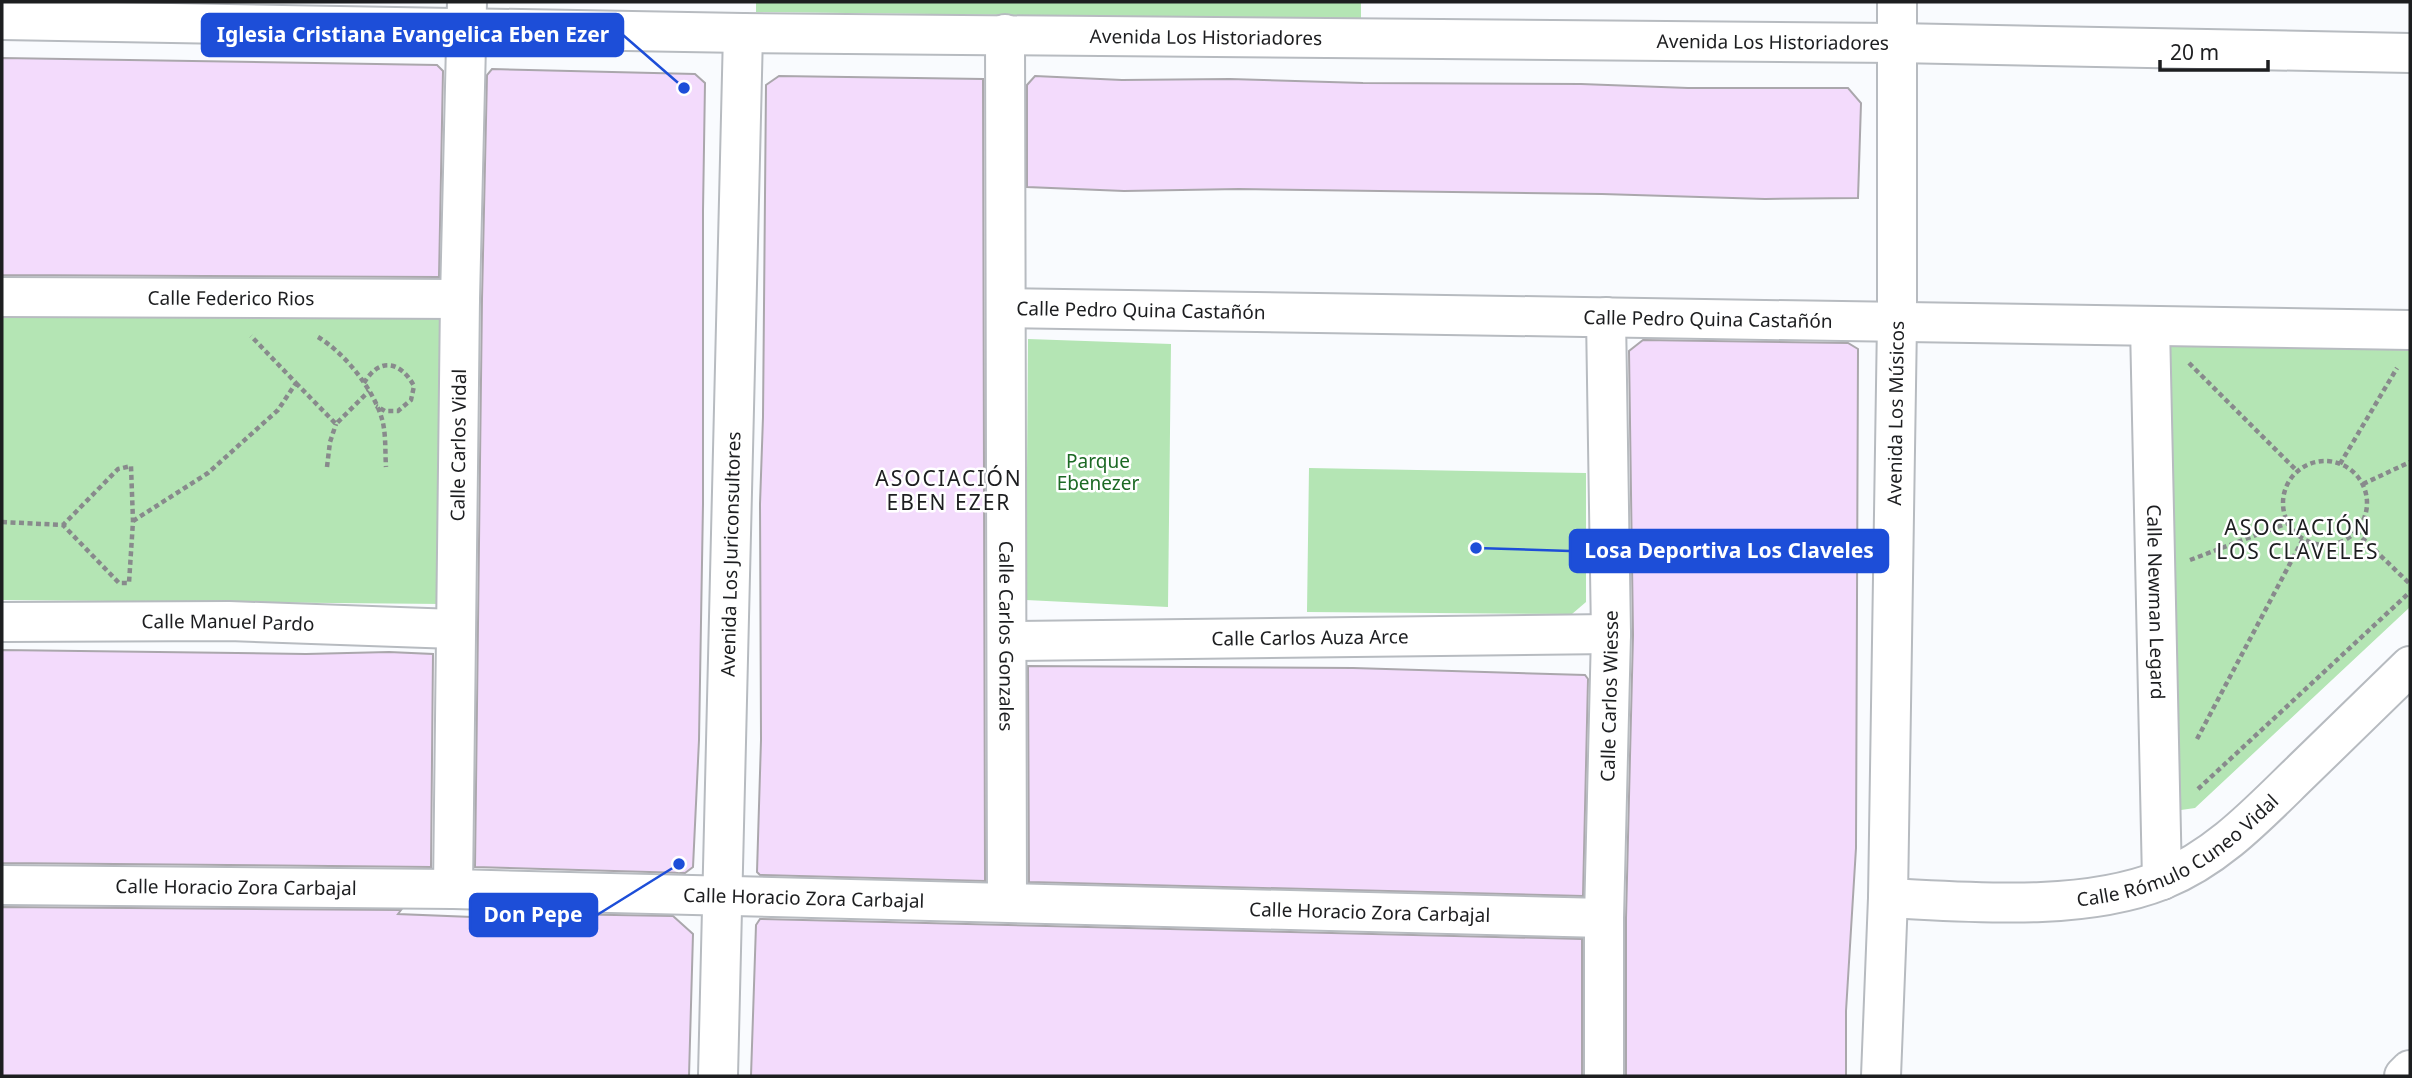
<svg xmlns="http://www.w3.org/2000/svg" width="2412" height="1078" font-family="'Noto Sans',sans-serif">
<style>
.green{fill:#b4e5b4}
.building{fill:#f3dbfc;stroke:#aaa7ac;stroke-width:2}
.lines{fill:none;stroke-linecap:round;stroke-linejoin:round}
.minor-casing{stroke:#b7bbc0;stroke-width:42}
.tertiary-casing{stroke:#b7bbc0;stroke-width:42}
.path{stroke:#888a8c;stroke-width:4.5;stroke-dasharray:5 3.5;stroke-linecap:butt}
.minor{stroke:#fff;stroke-width:38}
.tertiary{stroke:#fff;stroke-width:38}
.labels{text-anchor:middle;dominant-baseline:central;stroke-width:5;stroke-linejoin:round;paint-order:stroke}
.street-label{font-size:19px;fill:#1d1e20;stroke:#fff}
.park-label{font-size:19px;fill:#1c6924;stroke:#fff}
.neighbourhood-label{font-size:21px;letter-spacing:2px;fill:#1d1e20;stroke:#fff}
.leader{fill:none;stroke:#1d4ed8;stroke-width:2.5}
.callout-dot{fill:#1d4ed8;stroke:#fff;stroke-width:2.5}
.callout{fill:#1d4ed8;stroke:#1d4ed8;stroke-width:2.5}
.callout-label{font-size:21px;text-anchor:middle;font-weight:bold;fill:#fff}
</style>
<rect width="100%" height="100%" fill="#f9fbfe"/>
<path class="green" d="M756 2H1361V19L756 12Z
M2 309 448 318 443 604 2 600Z
M2175 330 2410 335V607L2195 808 2174 811 2154 348Z
M1028 339 1171 344 1168 607 1026 600Z
M1309 468 1586 473V602L1572 614 1307 612Z"/>
<path class="building" d="M2 58 437 65 443 71 439 277 2 275Z
M492 69 695 74 705 83 703 211V504L699 740 693 867 685 873 475 867 482 299 487 75Z
M779 76 983 79 985 881 760 875 757 872 761 740 760 504 763 417 766 85Z
M1035 76 1122 80 1230 79 1363 83 1581 84 1688 88H1848L1861 103 1858 198 1765 199 1602 194 1239 189 1124 191 1027 187V85Z
M1643 340 1848 343 1858 349 1856 848 1846 1011V1076H1626V918L1633 635 1629 351Z
M2 650 306 654 389 652 433 654 431 867 2 863Z
M1028 666 1353 668 1585 675 1588 679 1583 896 1029 882Z
M2 907 401 910 398 914 570 921 558 914 673 916 693 934 689 1076H2Z
M760 919 1582 939V1076H751L756 925Z"/>
<g class="lines">
<defs>
<g id="minor">
<path id="s1" d="M1005 34 1007 902"/>
<path id="s2" d="M2 297 460 299"/>
<path id="s3" d="M1006 308 2410 330"/>
<path id="s4" d="M2150 326 2162 880"/>
<path id="s5" d="M2 622 229 621 455 629"/>
<path id="s6" d="M1007 641 1611 634"/>
<path id="s7" d="M2 885 453 889 1604 918"/>
<path id="s8" d="M453 889 460 299 467 2"/>
<path id="s9" d="M1888 898C1973 902 2081 912 2162 880 2217 858 2258 814 2299 774 2336 738 2373 702 2410 666"/>
<path id="s10" d="M1604 1076V918L1611 634 1606 317"/>
</g>
<g id="tertiary">
<path id="s11" d="M2 20 743 33 1896 43 2410 53"/>
<path id="s12" d="M718 1076 743 33"/>
<path id="s13" d="M1881 1076 1888 898 1897 322V2"/>
<path d="M2404 1076 2410 1070"/>
</g>
</defs>
<use href="#minor" class="minor-casing"/>
<use href="#tertiary" class="tertiary-casing"/>
<path class="path" d="M318 337C345 353 376 392 383 423 386 437 385 452 386 467
M2189 363 2297 471
M296 383 336 424 369 391
M364 383C380 356 401 362 414 386L411 400 398 411H385L376 406
M2283 503a42 42 0 1 1 84 0a42 42 0 1 1-84 0Z
M2340 464 2397 368
M327 467 330 442 336 424
M2363 484 2410 462
M133 521 208 473 278 410 296 383 251 336
M2 522 63 525 119 583H129L133 521 131 466 118 469 63 525
M2356 532 2410 584
M2190 560 2288 523
M2197 739 2303 539
M2198 789 2410 592"/>
<use href="#minor" class="minor"/>
<use href="#tertiary" class="tertiary"/>
</g>
<g class="labels">
<g class="street-label">
<text stroke="none"><textPath href="#s11" startOffset="1204">Avenida Los Historiadores</textPath></text>
<text stroke="none"><textPath href="#s11" startOffset="1771">Avenida Los Historiadores</textPath></text>
<text stroke="none"><textPath href="#s2" startOffset="229">Calle Federico Rios</textPath></text>
<text stroke="none"><textPath href="#s3" startOffset="135">Calle Pedro Quina Castañón</textPath></text>
<text stroke="none"><textPath href="#s3" startOffset="702">Calle Pedro Quina Castañón</textPath></text>
<text stroke="none"><textPath href="#s13" startOffset="663">Avenida Los Músicos</textPath></text>
<text stroke="none"><textPath href="#s8" startOffset="444">Calle Carlos Vidal</textPath></text>
<text stroke="none"><textPath href="#s12" startOffset="522">Avenida Los Juriconsultores</textPath></text>
<text stroke="none"><textPath href="#s4" startOffset="276">Calle Newman Legard</textPath></text>
<text stroke="none"><textPath href="#s5" startOffset="226">Calle Manuel Pardo</textPath></text>
<text stroke="none"><textPath href="#s1" startOffset="602">Calle Carlos Gonzales</textPath></text>
<text stroke="none"><textPath href="#s6" startOffset="303">Calle Carlos Auza Arce</textPath></text>
<text stroke="none"><textPath href="#s10" startOffset="380">Calle Carlos Wiesse</textPath></text>
<text stroke="none"><textPath href="#s9" startOffset="303">Calle Rómulo Cuneo Vidal</textPath></text>
<text stroke="none"><textPath href="#s7" startOffset="234">Calle Horacio Zora Carbajal</textPath></text>
<text stroke="none"><textPath href="#s7" startOffset="802">Calle Horacio Zora Carbajal</textPath></text>
<text stroke="none"><textPath href="#s7" startOffset="1368">Calle Horacio Zora Carbajal</textPath></text>
</g>
<g class="park-label">
<text x="1098" y="461">Parque<tspan x="1098" dy="22">Ebenezer</tspan></text>
</g>
<g class="neighbourhood-label">
<text x="949" y="478">ASOCIACIÓN<tspan x="949" dy="24">EBEN EZER</tspan></text>
<text x="2298" y="527">ASOCIACIÓN<tspan x="2298" dy="24">LOS CLAVELES</tspan></text>
</g>
</g>
<path class="leader" d="M684 88L623 35M1476 548L1570 551M679 864L597 915"/>
<g class="callout-dot">
<circle cx="684" cy="88" r="7"/>
<circle cx="1476" cy="548" r="7"/>
<circle cx="679" cy="864" r="7"/>
</g>
<g class="callout">
<rect x="202" y="14" width="421" height="42" rx="7"/>
<rect x="1570" y="530" width="318" height="42" rx="7"/>
<rect x="470" y="894" width="127" height="42" rx="7"/>
</g>
<g class="callout-label">
<text x="413" y="42">Iglesia Cristiana Evangelica Eben Ezer</text>
<text x="1729" y="558">Losa Deportiva Los Claveles</text>
<text x="533" y="922">Don Pepe</text>
</g>
<rect width="2412" height="1078" fill="none" stroke="#1d1e20" stroke-width="7"/>
<path d="M2160 60v10h108v-10" fill="none" stroke="#1d1e20" stroke-width="3.5"/>
<text x="2170" y="60" font-size="21" fill="#1d1e20" stroke="#ffffff" stroke-width="5" paint-order="stroke">20 m</text>
</svg>
